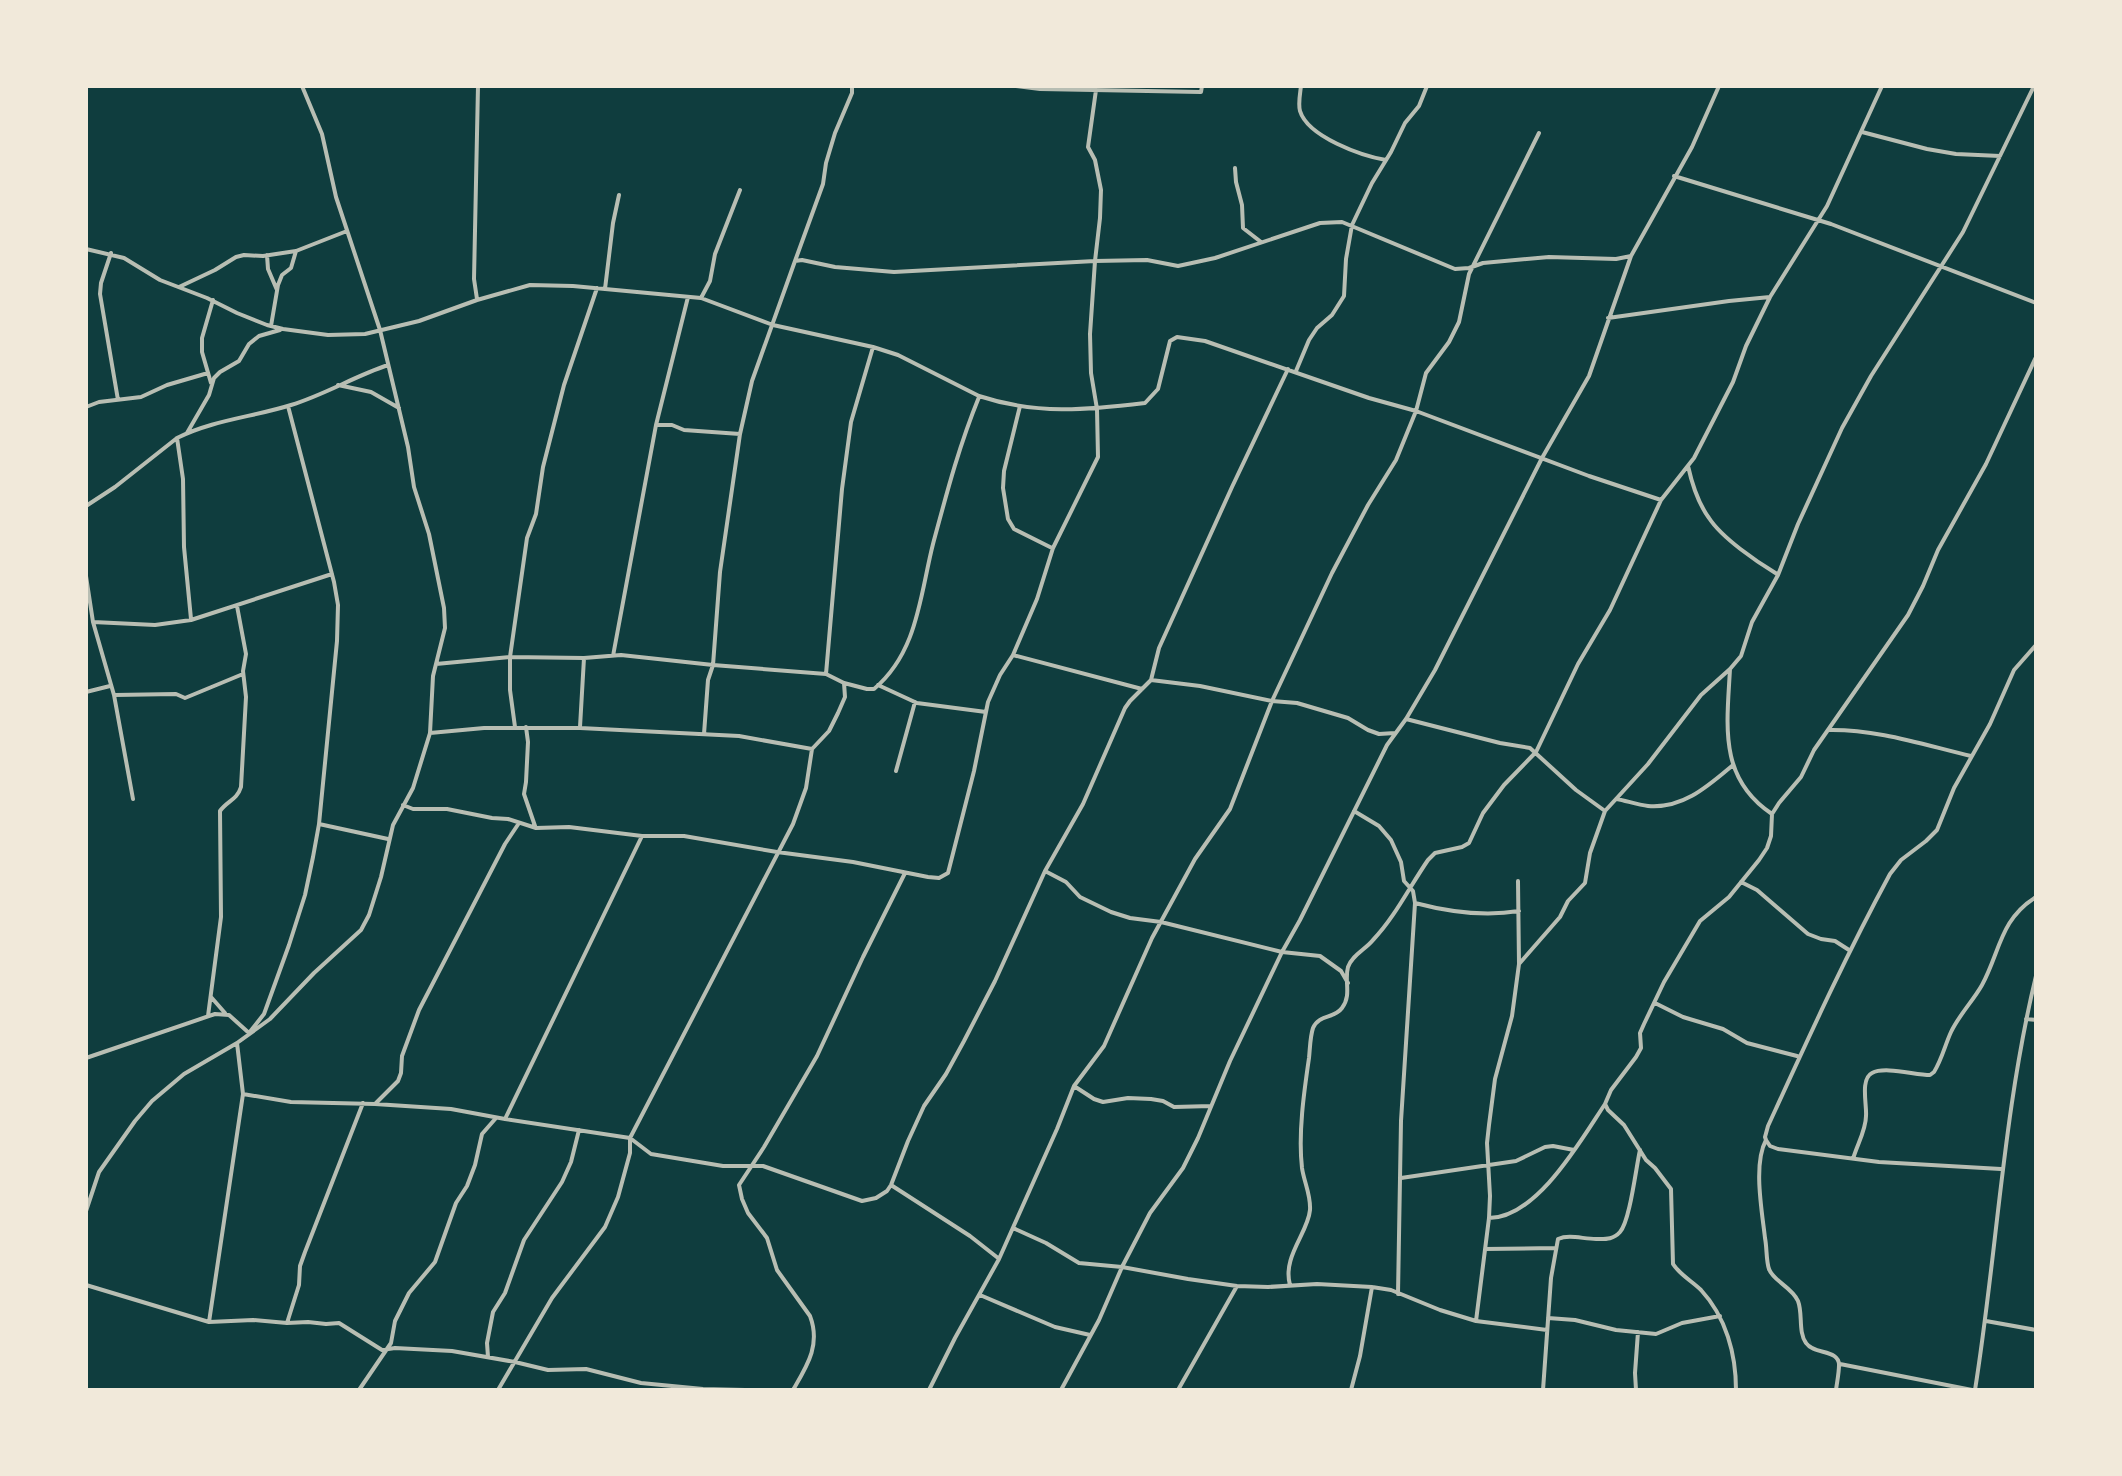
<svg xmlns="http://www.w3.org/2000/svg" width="2122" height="1476" font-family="'Work Sans',sans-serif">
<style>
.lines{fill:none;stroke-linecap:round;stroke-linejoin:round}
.minor{stroke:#b8beb3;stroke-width:4}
</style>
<rect width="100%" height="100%" fill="#0f3d3e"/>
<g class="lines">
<path class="minor" d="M1016 86 1040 89 1201 92 1202 86
M1301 86C1300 94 1298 104 1300 111 1308 137 1362 156 1386 160
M1862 132 1927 149 1956 154 2000 156
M1235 168 1236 182 1242 205 1243 228 1261 242
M1674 176 1831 224 2036 303
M86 249 124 258 160 280 207 298 237 313 267 325 283 329 328 335 365 334 419 321 477 300 530 285 573 286 701 298 773 325 873 347 898 355 979 396C1036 415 1087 410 1145 403L1158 389 1170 341 1177 337 1205 341 1369 398 1416 411 1589 476 1661 500
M111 253 101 283 100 294 118 400
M267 255 268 269 277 290
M795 261 823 184 826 163 835 133 852 93V86
M179 287 215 270 236 257 244 255 263 256 296 251
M605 289 613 223 619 195
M688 297 656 425H672L684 430 740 434
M701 298 710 281 715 254 740 190
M477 299 474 279 478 86
M1608 318 1729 301 1770 297
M271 326 278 285 282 275 291 268 296 251 347 231
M1296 371 1309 340 1317 328 1332 315 1344 296 1346 259 1352 225 1372 183 1391 152 1405 123 1419 106 1427 86
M211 383 202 352V338L213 300
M338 385 371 392 399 408
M1020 406 1004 471 1003 488 1008 519 1014 529 1052 548
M86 407 99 402 141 397 167 385 208 373
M187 433 209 395 214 378 220 372 239 361 249 344 259 336 280 330
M177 438 183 479 184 547 191 619
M1688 466C1692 484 1698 503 1709 518 1722 538 1757 562 1777 574
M86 506 115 487 177 438C213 420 253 417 291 405 324 395 355 376 388 365
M86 576 93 622 114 695 133 799
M93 622 155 625 191 620 332 574
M1013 655 1142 689
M613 656 656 425
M436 664 510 657 584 658
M1730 669C1727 725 1718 778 1772 814
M826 674 842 489 851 422 873 347
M1151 680 1200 686 1272 701 1297 703 1348 718 1368 730 1379 734 1395 733
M844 683 867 689H874C918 652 920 595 933 544 947 492 959 446 979 397
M878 685 917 703 986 712
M86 692 110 686
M115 695 176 694 185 698 243 674
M1406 719 1500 743 1530 748 1576 790 1605 811
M515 727 510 690V657L527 538 536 514 543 467 564 385 597 288
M526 727 528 742 526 782 524 794 535 826
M580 727 584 658 621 655 713 665 708 680 704 734
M1828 730C1877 729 1924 745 1971 756
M430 733 484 728H580L739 736 812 749
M896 771 915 702
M1617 799C1627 801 1638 805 1648 806 1683 809 1708 786 1733 765
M403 805 413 809H447L492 818 508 819 536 828 569 827 642 836H684L777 852 853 862 928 877 939 878 948 873 974 771 988 702 1000 675 1013 655 1037 599 1053 548 1098 457 1097 409 1091 373 1090 334 1095 261 1100 218 1101 190 1095 160 1088 147 1096 90
M1354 811 1379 826 1391 840 1401 862 1404 881 1413 891 1415 903 1401 1121 1398 1294
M319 824 388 839
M1045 871 1066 882 1080 897 1111 912 1130 918 1161 922 1282 952 1320 956 1341 971 1348 983
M1741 882 1757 890 1808 934 1821 939 1835 941 1849 950
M1415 903C1449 912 1483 917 1519 911
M1519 964 1560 917 1568 901 1585 883 1590 853 1605 811 1648 764 1701 695 1730 669 1741 656 1752 622 1778 575 1798 524 1842 428 1871 376 1963 232 2034 86
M211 997 225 1013
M1655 1003 1683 1017 1723 1029 1747 1043 1797 1056
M208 1016 221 917 220 811C227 801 237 800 241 787L246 697 243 671 246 654 237 606
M2026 1019 2036 1020
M86 1058 215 1014 229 1015 249 1033 264 1014 289 945 305 895 313 857 319 824 337 641 338 605 334 582 288 406
M1074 1086 1094 1099 1103 1102 1128 1098 1151 1099 1163 1101 1174 1107 1211 1106
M243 1094 291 1102 375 1104 451 1109 505 1119 630 1138 651 1154 723 1166H763L862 1201 876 1198 887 1191 891 1185 908 1141 924 1106 946 1074 964 1041 995 981 1045 871 1083 804 1125 708 1130 701 1151 680 1159 648 1232 487 1288 369
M376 1103 398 1081 401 1073 402 1056 419 1010 505 844 519 823
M505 1119 642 836
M1766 1140 1770 1146 1778 1149 1879 1162 2001 1169
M1853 1159C1857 1145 1866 1130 1866 1116 1867 1105 1860 1079 1872 1073 1885 1066 1915 1075 1930 1075L1934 1072C1942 1059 1945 1045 1951 1032 1959 1015 1973 1001 1982 985 2000 952 2000 919 2036 897
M1401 1178 1516 1161 1545 1147 1553 1146 1574 1150
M891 1185 970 1236 998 1258
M86 1211 99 1172 135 1121 152 1101 184 1074 237 1043 270 1019 314 973 361 930 369 915 381 877 393 825 413 788 430 733 433 676 445 628 444 608 429 534 414 487 408 447 380 330 336 197 322 134 302 86
M1489 1218C1537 1218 1581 1140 1605 1104
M1013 1228 1046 1243 1079 1263 1122 1267 1188 1279 1237 1286 1268 1287 1317 1284 1372 1287 1391 1290 1440 1310 1476 1321 1547 1330
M1485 1249 1555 1248
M86 1285 209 1322 253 1320 287 1323 308 1322 326 1324 339 1323 382 1350 395 1348 452 1351 515 1362 548 1370 586 1369 641 1383 703 1389 745 1390
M1290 1285C1282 1257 1308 1233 1310 1210 1311 1195 1304 1182 1302 1168 1298 1134 1304 1092 1309 1058 1310 1049 1310 1037 1313 1028 1319 1014 1334 1019 1342 1008 1352 995 1344 981 1348 967 1352 955 1366 949 1373 940 1395 917 1410 886 1428 860L1435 853 1462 847 1469 843 1483 813 1504 785 1536 752 1578 664 1610 610 1661 500 1694 458 1733 382 1746 346 1770 297 1827 206 1882 86
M980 1295 1055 1327 1090 1335
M1548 1318 1575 1320 1616 1330 1656 1334 1682 1323 1720 1316
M1476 1321 1489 1218 1490 1196 1487 1143 1489 1125 1495 1079 1512 1016 1519 964 1518 881
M1986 1321 2036 1330
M209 1322 243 1094 237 1043
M287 1323 299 1285 300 1266 305 1252 363 1103
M488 1357 487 1343 493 1312 505 1293 524 1240 562 1182 571 1162 579 1130
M1840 1364 1972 1390
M359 1390 391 1343 395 1321 409 1293 435 1262 456 1203 467 1186 475 1165 482 1134 496 1118
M498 1390 552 1298 605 1227 618 1197 630 1153V1138L793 824 806 788 812 749 829 731 838 713 845 697 844 683 826 674 713 665 720 572 740 434 752 381 795 261 802 260 835 267 894 272 1095 261 1147 260 1178 266 1215 258 1320 223 1342 222 1455 269 1469 268 1483 263 1549 257 1616 259 1631 256
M793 1390C807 1366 821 1345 810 1316L777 1270 767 1238 748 1213 742 1199 739 1185 764 1147 817 1056 863 957 905 873
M929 1390 955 1338 999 1259 1057 1129 1074 1086 1104 1046 1152 938 1195 859 1230 809 1272 701 1332 573 1368 505 1396 460 1416 411 1426 373 1449 342 1459 322 1469 274 1539 133
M1061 1390 1099 1320 1122 1267 1150 1213 1183 1168 1198 1138 1230 1061 1282 952 1300 920 1387 745 1406 719 1435 670 1542 458 1589 376 1631 256 1692 147 1719 86
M1178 1390 1237 1286
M1351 1390 1360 1356 1372 1287
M1543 1390 1551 1278 1558 1239C1569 1234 1583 1239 1596 1239 1605 1239 1613 1240 1620 1232 1630 1221 1636 1167 1640 1150
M1636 1390 1635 1373 1638 1332
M1736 1390C1736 1354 1726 1317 1701 1290 1692 1281 1680 1275 1673 1264L1671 1189 1655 1168 1646 1160 1624 1125 1608 1110 1605 1104 1611 1090 1636 1057 1641 1048 1640 1033 1644 1024 1664 982 1700 921 1729 897 1759 860 1767 848 1771 836 1772 814 1779 803 1801 777 1814 750 1908 615 1923 586 1938 550 1986 464 2036 357
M1836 1390C1837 1382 1839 1373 1839 1365 1839 1349 1814 1355 1806 1343 1798 1332 1803 1314 1798 1301 1792 1287 1773 1281 1769 1269 1766 1260 1767 1248 1765 1238 1762 1211 1753 1164 1766 1140L1765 1137 1768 1126C1807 1041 1845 957 1890 874L1901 860 1926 841 1937 830 1954 788 1990 724 2014 670 2036 645
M1975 1390C1997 1252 2003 1112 2036 976"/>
</g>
<rect width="2122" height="1476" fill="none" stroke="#f1e9da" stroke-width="176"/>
</svg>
